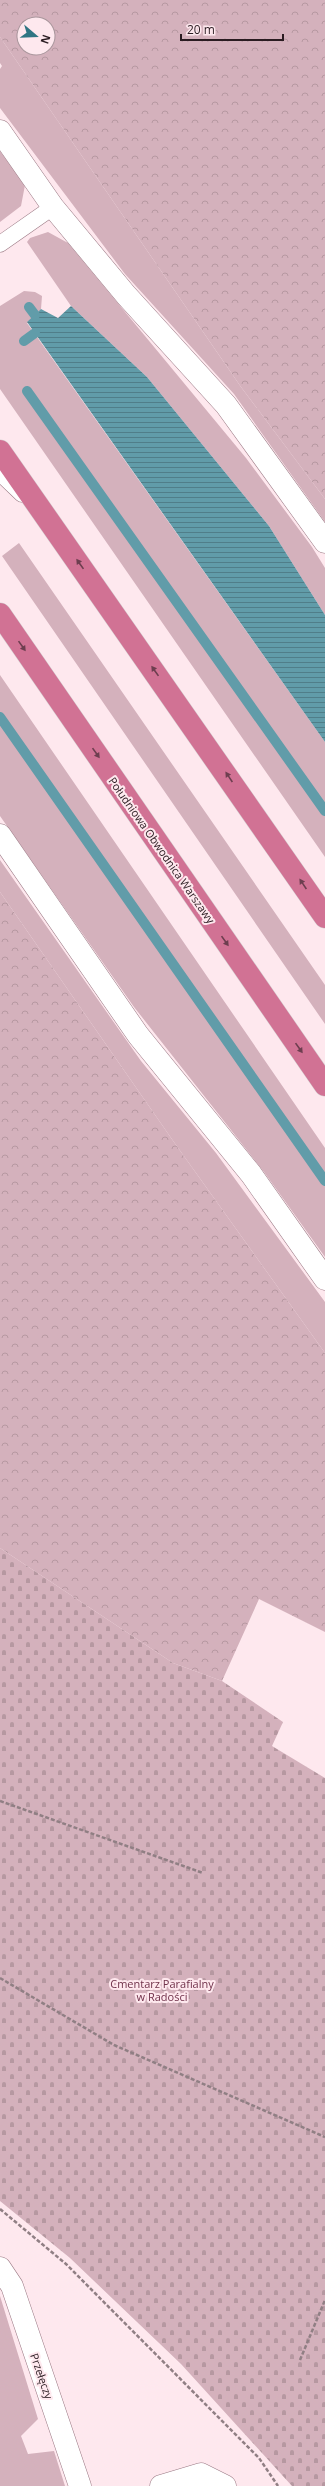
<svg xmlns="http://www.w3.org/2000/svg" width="325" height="2486" font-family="'Open Sans',sans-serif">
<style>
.green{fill:#d4b1bc}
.forest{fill:url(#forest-crowns);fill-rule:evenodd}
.cemetery{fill:url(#cemetery-stones)}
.water{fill:url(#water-rules)}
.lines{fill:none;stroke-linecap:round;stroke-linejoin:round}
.stream{stroke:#619ca9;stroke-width:10}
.service-casing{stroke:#9a7984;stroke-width:17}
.minor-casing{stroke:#9a7984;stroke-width:23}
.motorway-casing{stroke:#d4d2d3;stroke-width:23}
.path{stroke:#907f84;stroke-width:2.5;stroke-dasharray:4 2;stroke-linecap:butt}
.service{stroke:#fff;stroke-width:16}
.minor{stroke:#fff;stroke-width:22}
.motorway{stroke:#d17294;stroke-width:22}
.oneway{fill:#6d3e4f}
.labels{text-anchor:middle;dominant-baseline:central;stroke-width:4;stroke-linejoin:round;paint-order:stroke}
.street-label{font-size:11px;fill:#2a1c21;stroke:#fee8ee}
.park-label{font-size:11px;fill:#70314a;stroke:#fee8ee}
</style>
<defs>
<pattern id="forest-crowns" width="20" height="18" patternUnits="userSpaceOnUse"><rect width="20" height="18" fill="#d4b1bc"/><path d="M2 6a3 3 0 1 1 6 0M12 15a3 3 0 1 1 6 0" fill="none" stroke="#b698a1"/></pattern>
<pattern id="cemetery-stones" width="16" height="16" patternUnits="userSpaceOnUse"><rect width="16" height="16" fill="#d4b1bc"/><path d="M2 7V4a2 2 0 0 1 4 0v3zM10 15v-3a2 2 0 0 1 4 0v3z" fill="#b698a1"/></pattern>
<pattern id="water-rules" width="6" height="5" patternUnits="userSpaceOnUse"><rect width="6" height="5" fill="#619ca9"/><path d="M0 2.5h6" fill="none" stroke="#507e89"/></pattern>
</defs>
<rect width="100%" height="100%" fill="#fee8ee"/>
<path class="green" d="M0 37 241 387 325 499V522L234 394 125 274 0 108V69L2 66 0 63Z
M0 151 25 185 21 206 0 222Z
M48 232 68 243 246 458 312 547 325 568V615L269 526 147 377 71 306 27 242 30 238Z
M24 291 35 292 42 296 41 309 27 323 325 742V857L0 389V306Z
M19 543 325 985V1024L2 556Z
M0 675 325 1148V1257L264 1172 134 1007 0 816Z
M0 860 141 1061 216 1153 325 1302V1353L176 1145 0 892Z
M0 2296 38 2419 21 2436 28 2454 54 2451 65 2486H0Z"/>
<path class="forest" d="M0 0H325V499L241 387 0 37ZM24 24H48V48H24Z
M0 892 176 1145 325 1353V1632L259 1599 222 1681 173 1663 0 1548Z"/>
<path class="cemetery" d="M0 1548 173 1663 222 1681 283 1722 272 1746 325 1778V2486H292L181 2364 70 2258 0 2201Z"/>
<path class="water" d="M71 306 147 377 269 526 325 615V742L27 322 41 309 58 318Z"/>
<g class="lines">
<path class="stream" d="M29 307 35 315
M24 341 35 333
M27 391 325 811
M0 717 325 1181"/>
<defs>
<path id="service" d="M0 244 53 207
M0 473 22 494"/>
<path id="minor" d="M0 131 53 207 126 295 226 405 325 542
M0 835 138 1035 251 1174 325 1279
M0 2268 12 2286 80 2486
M161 2486 201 2474 225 2486"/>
<path id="motorway" d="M0 451 325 917
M0 614 325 1085"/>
</defs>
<use href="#service" class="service-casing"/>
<use href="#minor" class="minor-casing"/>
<use href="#motorway" class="motorway-casing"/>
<path class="path" d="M0 1801 203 1873
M0 1978 114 2045 325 2137
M0 2209 66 2264 259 2458 278 2486
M300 2360 325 2300"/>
<use href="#service" class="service"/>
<use href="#minor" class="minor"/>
<use href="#motorway" class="motorway"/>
</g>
<defs><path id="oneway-solid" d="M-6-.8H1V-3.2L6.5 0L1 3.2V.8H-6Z"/></defs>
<g class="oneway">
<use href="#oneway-solid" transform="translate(80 564) rotate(-125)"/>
<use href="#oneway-solid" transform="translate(22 646) rotate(55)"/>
<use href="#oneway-solid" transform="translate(155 671) rotate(-125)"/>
<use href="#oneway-solid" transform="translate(96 753) rotate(55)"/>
<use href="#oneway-solid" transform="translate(229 777) rotate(-124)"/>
<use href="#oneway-solid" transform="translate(303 884) rotate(-124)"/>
<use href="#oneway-solid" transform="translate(225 941) rotate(55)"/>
<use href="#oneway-solid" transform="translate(299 1048) rotate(55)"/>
</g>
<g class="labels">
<g class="street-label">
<text transform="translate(162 850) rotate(55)">Południowa Obwodnica Warszawy</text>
<text transform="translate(42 2376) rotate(71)">Przełęczy</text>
</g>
<g class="park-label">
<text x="162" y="1983">Cmentarz Parafialny<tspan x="162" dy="13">w Radości</tspan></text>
</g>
</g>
<g transform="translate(36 36) rotate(109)"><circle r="19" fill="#fee8ee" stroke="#a9969c"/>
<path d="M0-3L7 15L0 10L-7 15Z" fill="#2f7583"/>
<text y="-6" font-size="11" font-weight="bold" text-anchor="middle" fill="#2a1c21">N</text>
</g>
<path d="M181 34v6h102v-6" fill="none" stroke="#2a1c21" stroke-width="2"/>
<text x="187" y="34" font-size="12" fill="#2a1c21" stroke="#fee8ee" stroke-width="3" paint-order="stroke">20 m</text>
</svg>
